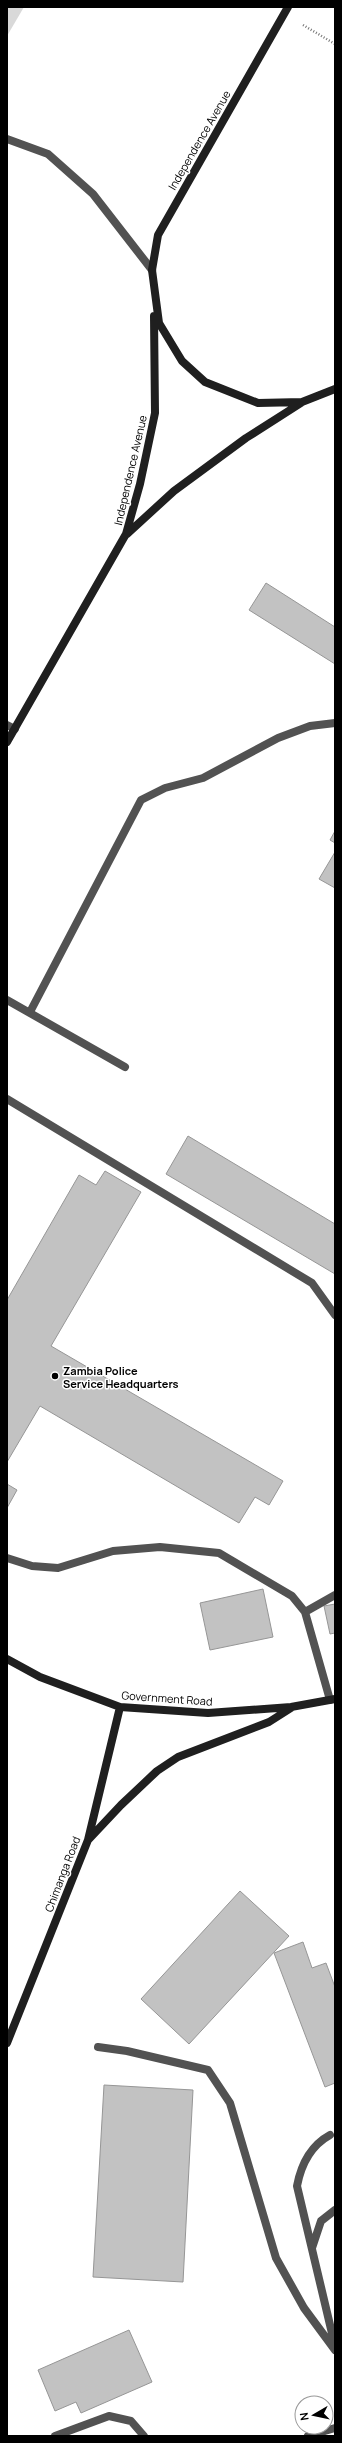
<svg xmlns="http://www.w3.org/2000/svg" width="342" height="2443" font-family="Manrope,sans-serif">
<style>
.green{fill:#d9d9d9}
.building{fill:#c2c2c2;stroke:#969696}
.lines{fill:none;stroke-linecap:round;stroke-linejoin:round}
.path{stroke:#747474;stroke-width:2.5;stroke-dasharray:1 2;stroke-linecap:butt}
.service{stroke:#525252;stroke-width:8}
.minor{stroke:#525252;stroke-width:8}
.secondary{stroke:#1f1f1f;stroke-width:8}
.poi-dot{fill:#000;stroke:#fff;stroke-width:1.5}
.labels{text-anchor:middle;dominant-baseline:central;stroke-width:3;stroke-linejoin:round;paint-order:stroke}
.street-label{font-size:11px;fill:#000;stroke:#fff}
.poi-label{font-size:11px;font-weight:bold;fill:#000;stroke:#fff;text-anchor:start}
</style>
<rect width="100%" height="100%" fill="#fff"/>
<path class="green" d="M7 7H24L7 36Z"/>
<path class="building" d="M266 583 335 627V664L249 610Z
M335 831V843L330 840Z
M335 852V888L319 879Z
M188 1136 335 1224V1274L166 1174Z
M105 1171 141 1192 51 1346 283 1481 269 1505 255 1497 239 1523 40 1406 7 1462V1300L79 1175 96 1185Z
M7 1484 17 1490 7 1508Z
M263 1589 273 1637 210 1650 200 1603Z
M335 1604V1633L330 1634 324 1606Z
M240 1891 289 1936 189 2044 141 1999Z
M303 1942 312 1968 326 1963 335 1987V2083L325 2087 274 1953Z
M104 2085 193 2090 183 2282 93 2277Z
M129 2330 152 2382 81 2413 76 2402 55 2411 38 2370Z"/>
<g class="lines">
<path class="path" d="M303 25 335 44"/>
<path class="service" d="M7 725 15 729
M7 1000 125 1067
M30 1012 141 800 165 788 203 778 278 738 310 726 335 723
M7 1099 312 1283 335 1315
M7 1558 32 1566 58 1568 113 1551 160 1547 219 1553 292 1596 305 1612 330 1700
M305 1612 335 1595
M98 2047 127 2051 208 2070 230 2103 276 2258 304 2308 335 2350
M330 2135C310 2146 301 2165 297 2186L335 2346
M312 2248 321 2221 335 2210
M55 2436 109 2416 131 2421 144 2436
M308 2436 335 2428"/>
<path class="minor" d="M7 139 48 154 93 194 152 270"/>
<path class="secondary" d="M288 7 158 235 152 270 159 323 182 361 205 382 258 403 302 402 335 389
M127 534 174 491 246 438 301 403
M7 742 126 534 140 484 155 413 154 316
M7 1659 40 1677 120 1707 208 1713 291 1707 335 1699
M89 1839 121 1805 157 1771 178 1757 269 1722 291 1708
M7 2043 88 1840 120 1707"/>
</g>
<circle class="poi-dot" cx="55" cy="1376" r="4"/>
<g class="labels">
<g class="street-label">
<text transform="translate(199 140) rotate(-60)">Independence Avenue</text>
<text transform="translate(130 470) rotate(-77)">Independence Avenue</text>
<text transform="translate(167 1698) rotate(4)">Government Road</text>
<text transform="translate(62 1874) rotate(-69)">Chimanga Road</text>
</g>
<g class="poi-label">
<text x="63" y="1370">Zambia Police<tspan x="63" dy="13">Service Headquarters</tspan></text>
</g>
</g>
<rect width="342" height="2443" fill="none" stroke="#000000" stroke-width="16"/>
<g transform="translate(314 2415) rotate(261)"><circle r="19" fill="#ffffff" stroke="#999999"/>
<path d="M0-3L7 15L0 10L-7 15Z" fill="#000000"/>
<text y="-6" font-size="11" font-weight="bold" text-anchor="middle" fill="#000000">N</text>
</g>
</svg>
